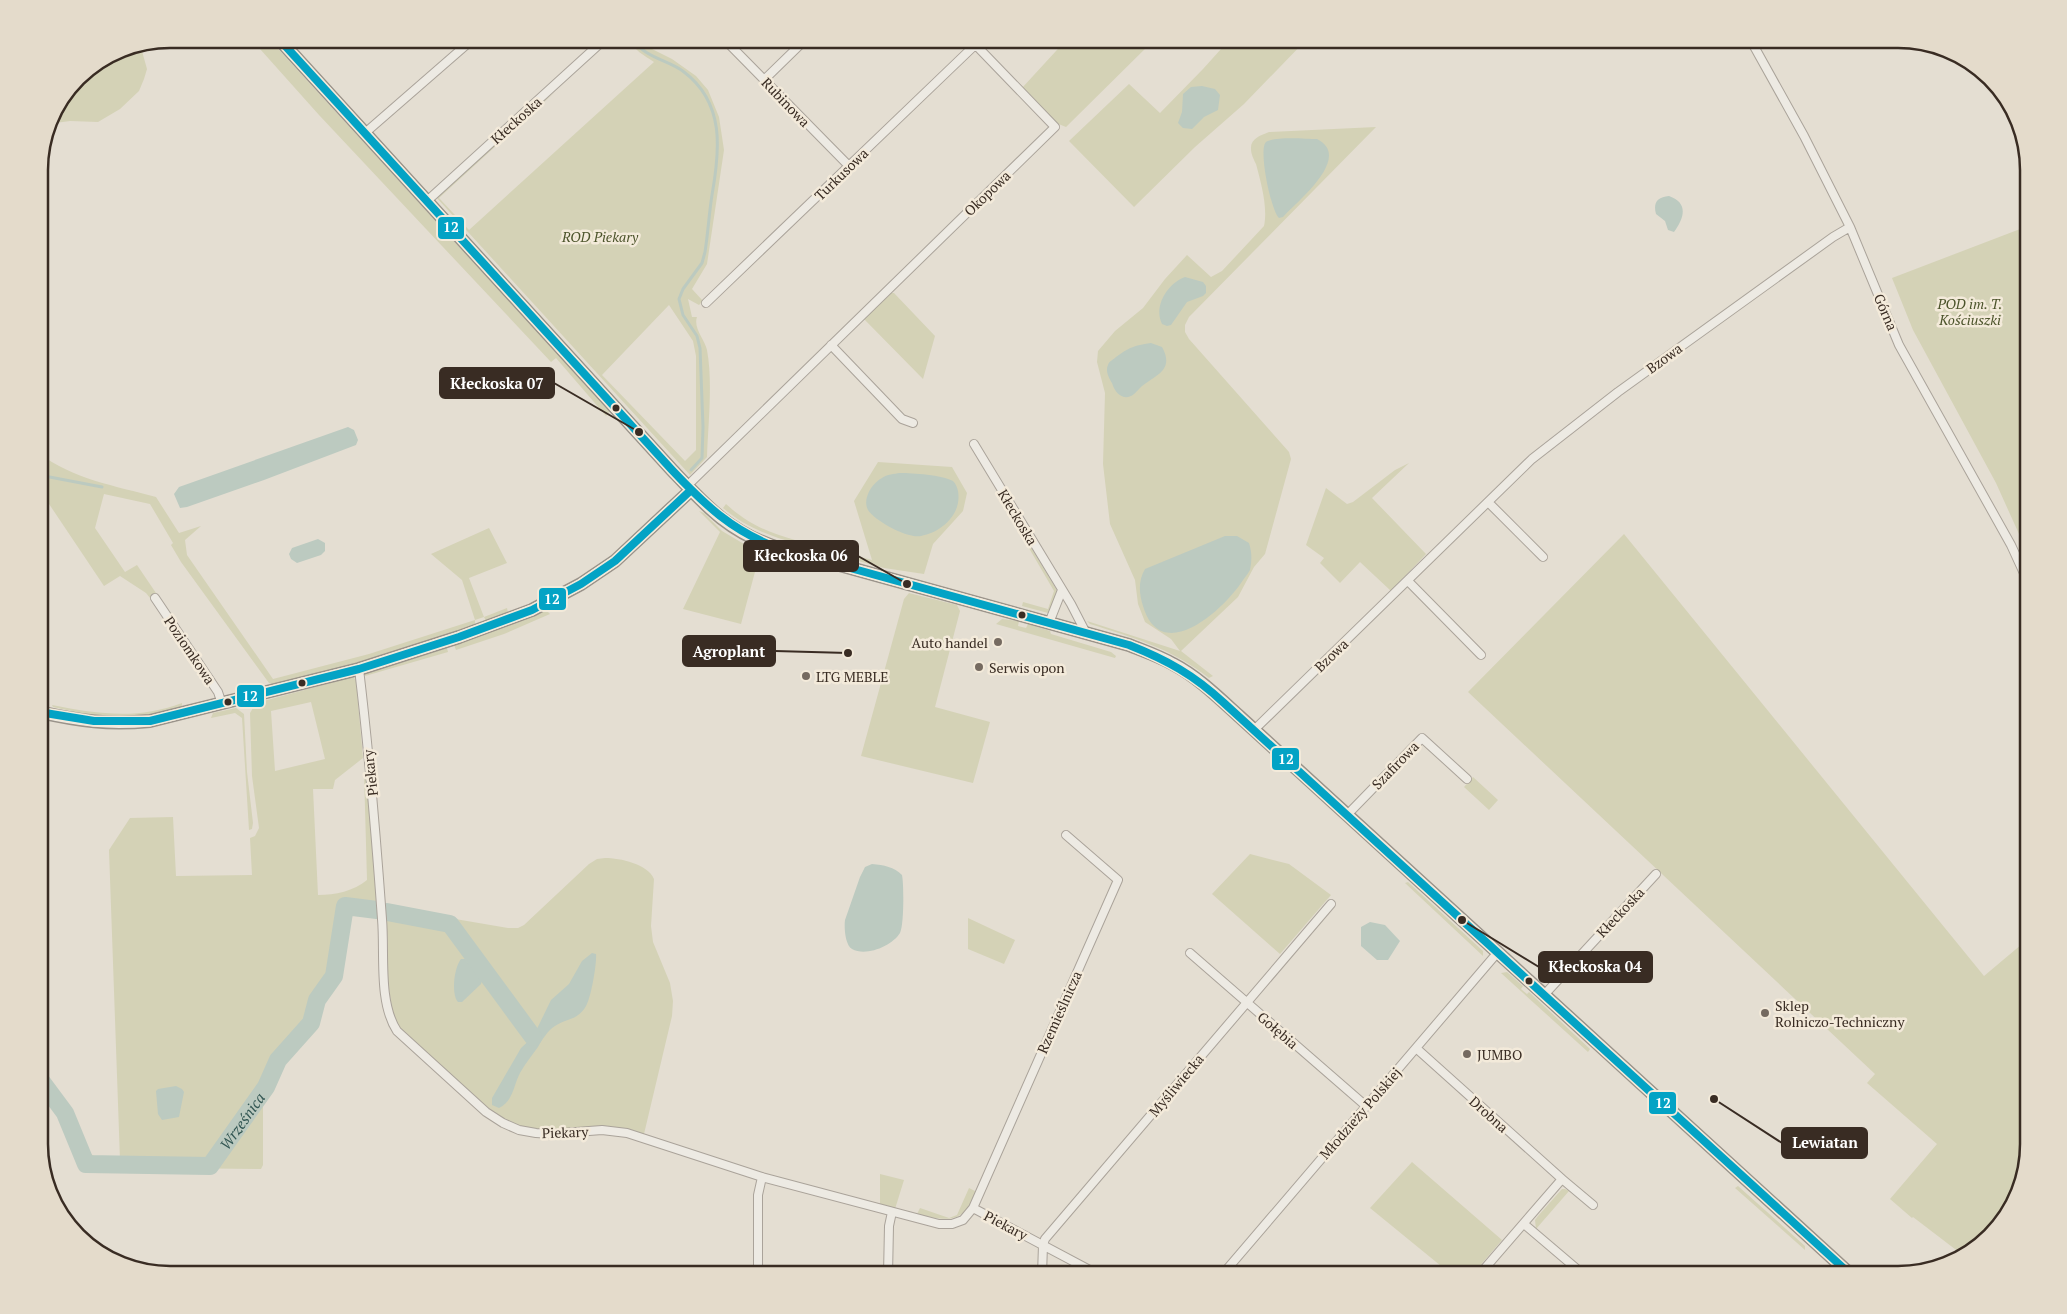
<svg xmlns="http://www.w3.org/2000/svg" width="2067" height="1314" font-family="'PT Serif',serif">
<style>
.green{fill:#d4d2b6;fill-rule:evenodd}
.water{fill:#bccac0}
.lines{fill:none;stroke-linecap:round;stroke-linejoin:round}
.stream{stroke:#bccac0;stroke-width:3}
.river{stroke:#bccac0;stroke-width:18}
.street-casing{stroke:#aaa39a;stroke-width:10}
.secondary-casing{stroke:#9a938a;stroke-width:14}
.street{stroke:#edeae3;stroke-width:8}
.secondary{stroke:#edeae3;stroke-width:11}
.bus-1-casing{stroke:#f3eada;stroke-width:11}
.bus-1{stroke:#03a3c5;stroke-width:8}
.bus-dot{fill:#392c23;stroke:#f3eada;stroke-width:2}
.poi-dot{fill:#756a60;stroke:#f3eada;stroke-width:2}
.labels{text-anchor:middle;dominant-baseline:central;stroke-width:5;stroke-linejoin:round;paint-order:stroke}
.street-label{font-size:14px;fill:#392c23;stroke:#f3eada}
.park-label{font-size:14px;font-style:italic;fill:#4c542b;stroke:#f3eada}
.poi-label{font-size:14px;fill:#392c23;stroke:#f3eada;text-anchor:start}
.water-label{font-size:15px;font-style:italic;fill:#335753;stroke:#f3eada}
.rim{fill:none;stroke:#392c23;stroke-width:2.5}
.leader{fill:none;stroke:#392c23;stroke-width:2}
.callout-dot{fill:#392c23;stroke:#f3eada;stroke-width:2}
.callout{fill:#392c23;stroke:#392c23;stroke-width:2}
.callout-label{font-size:15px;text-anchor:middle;font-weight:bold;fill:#fff}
.line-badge{stroke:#f3eada;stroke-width:2}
.badge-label{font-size:14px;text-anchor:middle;font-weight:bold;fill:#fff}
</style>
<rect width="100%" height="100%" fill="#e4ded2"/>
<path class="green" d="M251 39H269L610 411 606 416 556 358 551 362 319 115Z
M630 39H638L644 45 672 59 696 76 708 90 719 117 724 150 707 264 692 289 703 301 699 305 688 299 692 317H697C693 328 705 340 707 350 713 382 708 425 707 457L690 475 436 197 532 110 555 92 439 198 469 230 654 62C644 55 634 51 630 39ZM669 305 693 341 696 356V450L685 461 602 375Z
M1067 39H1155L1066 127 1056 123 1022 88Z
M1230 39H1307L1244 104 1195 147 1134 207 1069 141 1129 84 1160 113 1203 69Z
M140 44 147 69 144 79 139 91 120 109 98 122 70 121 48 124 49 119 77 77 120 49Z
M1376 127 1189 317 1185 325V332L1189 339 1289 452 1291 459 1265 554 1254 567 1238 597 1181 651 1213 676 1209 678C1172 649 1135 638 1090 624L1087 621 1180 651 1171 639 1145 622 1138 604 1135 580 1110 524 1103 464 1105 393 1097 362 1098 351 1115 331 1143 308 1165 279 1187 255 1211 277 1222 271 1264 226C1268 207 1261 183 1256 164 1254 160 1251 154 1251 149 1250 139 1261 135 1269 132Z
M2028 226V554L1996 483 1913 330 1892 278Z
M891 293H894L935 336 923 379 863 318Z
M39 453C72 479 116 486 156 497L179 533 201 526 185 540 187 555 273 679 369 654 475 620 462 580 431 554 489 528 507 563 469 578 484 617 507 608 508 613 486 621 484 617 475 620V625L361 663 275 685 269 683 181 562 171 545 173 543 150 504 104 494 95 528 125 572 137 565 156 593 150 598 146 593 120 576 104 586 39 489Z
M878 462 952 467 967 493 963 511 933 544 924 574 884 568 822 551 823 547 872 560 854 501Z
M1409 463 1372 498 1426 554 1391 591 1360 562 1340 583 1320 563 1324 558 1306 545 1326 488 1347 504 1353 502 1395 470Z
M726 504C748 524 767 532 795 540L794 543C767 535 744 526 723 508Z
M699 511 704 513 722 531 744 544 813 566 811 572 759 557 741 624 683 609 720 532Z
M1019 531H1021L1058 592 1050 612 1048 613 1022 606 1023 602 1048 609 1054 591Z
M1624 534 1984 976 2028 939V1145L2006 1217 1964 1256 1913 1217 1912 1218 1890 1199 1937 1144 1867 1083 1875 1074 1468 692Z
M909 593 957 605 960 611 935 707 990 722 973 783 861 756 904 599Z
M546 610 550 614 504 634 456 650 454 645Z
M1002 619 1019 621 1018 626 1026 628 1028 624 1050 631 1051 634 1111 652 1116 656 1115 658 996 624Z
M447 648 448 652 365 676V674Z
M353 677 356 680 363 758 335 780 333 789H313L318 895C335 895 354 891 367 880L364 772 366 774 379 913 348 908 336 978 318 1002 313 1024 288 1051 287 1047 276 1058 264 1086 257 1096H263V1165L261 1169 86 1167 63 1114 39 1083V1069L67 1104 91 1154 99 1159 120 1160 109 850 130 818 173 817 176 876 252 875 250 838 255 836 259 828 252 776 250 713 256 703ZM311 702 325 759 275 771 271 711Z
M182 703V707C141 721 113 719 71 714V711L53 707 52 705C98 714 137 720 182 703Z
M236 708 244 714 247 772 253 823 252 829 249 830 242 718 235 713 211 718 213 713Z
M1473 777 1498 800 1489 810 1464 787Z
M1250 854 1289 864 1331 895 1280 954 1212 894Z
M605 858C620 858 648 864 654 879L651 926 653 942 670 983 673 1001 672 1016 644 1134 628 1129 598 1127 535 1130 521 1127 503 1119 486 1106 397 1026 394 1020 387 977 388 943 385 907 508 928H518L524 925 589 864 597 859Z
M1408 882 1483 951V956L1405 883Z
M968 918 1015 940 1004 964 968 949Z
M1507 972 1523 986 1521 989 1527 994 1529 992 1590 1049 1588 1052 1501 973Z
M1412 1162 1502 1240 1472 1275H1452L1370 1208Z
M880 1174 904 1180 895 1209 880 1205Z
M1738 1186 1805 1246V1250L1735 1188Z
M969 1188 977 1192C962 1225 948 1221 917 1214L920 1208 949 1218 957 1215Z
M1562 1189H1565L1569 1191 1536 1229 1535 1220 1538 1216Z"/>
<path class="water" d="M1202 86 1215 89 1220 95 1218 110 1204 117 1192 129 1183 128 1178 123 1182 112 1183 94 1191 87Z
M1317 139C1353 157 1298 201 1283 217L1279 218C1271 211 1258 149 1266 142 1275 136 1306 139 1317 139Z
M1669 196C1689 203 1684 218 1674 232L1668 230 1665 221 1656 214C1653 203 1657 197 1669 196Z
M1185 277 1203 282 1206 286V293L1203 296 1187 302 1171 325 1167 326 1162 324C1153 306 1168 283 1185 277Z
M1151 343 1162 347C1176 372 1152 376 1140 388 1135 393 1132 398 1124 397 1117 395 1114 389 1112 383 1109 378 1105 371 1108 365 1109 361 1113 360 1116 357 1130 347 1133 346 1151 343Z
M348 427 354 430 358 440 356 445 264 480 187 507 180 508 174 494 179 487Z
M900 473C913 473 942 475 953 481 956 484 957 487 958 491 962 514 942 532 921 536 908 539 875 521 868 510 862 499 872 483 882 478 887 474 894 474 900 473Z
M1225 536H1237L1249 543C1252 552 1252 561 1250 570 1248 574 1244 578 1241 583 1222 611 1161 666 1143 606 1139 593 1138 581 1145 569Z
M318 539 325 543V551L321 555 297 563 291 559 289 554 292 548Z
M872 864C884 865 894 867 902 875 904 884 904 926 900 933 892 946 866 957 852 949 845 945 844 927 845 920L860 877 865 867Z
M1370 922 1385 925 1400 941 1388 960H1377L1361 946V927Z
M592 953 596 954C597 963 591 998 586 1006 577 1021 567 1018 555 1026 548 1030 542 1040 538 1047 532 1055 525 1064 520 1073 514 1084 513 1102 499 1108L492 1105V1098L521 1048 533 1037 551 1000 569 984 582 961Z
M461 959H465L482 980 481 984 462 1002H458C451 994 454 968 461 959Z
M176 1086 182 1089 184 1092 179 1117 162 1120 158 1114 156 1091 158 1089Z"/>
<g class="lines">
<path class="stream" d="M634 39C643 58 669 60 684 72 725 103 720 150 712 195 709 214 708 233 705 252L702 263 683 289 679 299 683 315 697 336 700 348 703 427 702 458 691 470
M39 475 102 487"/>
<g class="river">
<path d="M387 912 450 924 533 1037"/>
<path id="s1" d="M39 1078 65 1113 86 1164 210 1166 266 1087 278 1060 311 1023 317 1000 334 976 345 906 377 910"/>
</g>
<defs>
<path id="street" d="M724 39 849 166
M1750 39 1804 136 1850 227 1899 345 2011 545 2028 582
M764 80 806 39
M365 133 473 39
M427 201 605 39
M706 303 975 45
M831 345 902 419 913 423
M974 444 1071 604 1086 633
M687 486 1055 127 970 39
M1488 502 1543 557
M1408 581 1481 655
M155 598 218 692 222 704
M1049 623 1062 590
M359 669C369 752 376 836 382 919 385 953 378 1002 397 1031L486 1112 503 1123 519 1130 536 1133 550 1134 602 1130 627 1133 762 1177 939 1224H952L963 1220 973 1208 1118 880 1066 835
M1254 730 1532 459 1618 392 1833 237 1850 227
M1347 815 1422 738 1467 779
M1190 953 1366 1106
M1544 995 1656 874
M1416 1048 1562 1179 1479 1275
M1562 1179 1593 1205
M973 1208 1099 1275
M1524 1224 1584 1275
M758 1275V1195L762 1177
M888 1275 889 1226 892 1212
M1042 1275 1043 1245 1045 1239 1331 904
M1222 1275 1498 952"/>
<path id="secondary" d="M279 39 672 470C706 506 729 532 778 548L1129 645C1144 651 1159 656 1173 664 1198 677 1219 698 1240 717L1851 1275
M39 712C80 721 108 725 150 721L359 669 459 637 532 610 581 584 615 561 691 490"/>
</defs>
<use href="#street" class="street-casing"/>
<use href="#secondary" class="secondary-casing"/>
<use href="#street" class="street"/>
<use href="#secondary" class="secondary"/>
<defs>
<path id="bus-1" d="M279 39 672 470C705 505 732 531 778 548L1129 645C1167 660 1194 675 1224 703L1851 1275
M39 712 94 721H150L359 669 459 637 532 610 581 584 615 561 691 490"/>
</defs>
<use href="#bus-1" class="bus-1-casing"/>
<use href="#bus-1" class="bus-1"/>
</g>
<g class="bus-dot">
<circle cx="616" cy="408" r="4.5"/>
<circle cx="1022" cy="615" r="4.5"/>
<circle cx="302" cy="683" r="4.5"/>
<circle cx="228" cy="702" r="4.5"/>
<circle cx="1529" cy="981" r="4.5"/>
</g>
<g class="poi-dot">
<circle cx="998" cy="642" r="5"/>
<circle cx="979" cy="667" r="5"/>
<circle cx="806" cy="676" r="5"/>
<circle cx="1765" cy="1013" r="5"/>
<circle cx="1467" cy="1054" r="5"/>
</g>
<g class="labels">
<g class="street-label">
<text transform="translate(786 102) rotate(46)">Rubinowa</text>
<text transform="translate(516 120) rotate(-42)">Kłeckoska</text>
<text transform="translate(841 174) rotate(-44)">Turkusowa</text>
<text transform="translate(987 193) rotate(-44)">Okopowa</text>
<text transform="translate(1886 312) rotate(67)">Górna</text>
<text transform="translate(1664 358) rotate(-36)">Bzowa</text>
<text transform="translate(1018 517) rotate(59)">Kłeckoska</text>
<text transform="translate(190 650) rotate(56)">Poziomkowa</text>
<text transform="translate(1331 655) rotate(-44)">Bzowa</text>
<text transform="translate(1395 765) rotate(-46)">Szafirowa</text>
<text transform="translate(370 773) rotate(-96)">Piekary</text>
<text transform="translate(1620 912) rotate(-47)">Kłeckoska</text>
<text transform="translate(1059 1012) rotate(-66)">Rzemieślnicza</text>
<text transform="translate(1278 1030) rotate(41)">Gołębia</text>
<text transform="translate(1176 1085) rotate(-50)">Myśliwiecka</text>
<text transform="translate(1360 1113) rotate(-49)">Młodzieży Polskiej</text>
<text transform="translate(1489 1114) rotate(42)">Drobna</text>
<text transform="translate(565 1132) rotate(-2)">Piekary</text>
<text transform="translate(1006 1225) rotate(28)">Piekary</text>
</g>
<g class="park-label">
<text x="600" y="236">ROD Piekary</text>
<text x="1970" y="303">POD im. T.<tspan x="1970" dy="16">Kościuszki</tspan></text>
</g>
<g class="poi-label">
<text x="988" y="642" text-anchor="end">Auto handel</text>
<text x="989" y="667">Serwis opon</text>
<text x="816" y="676">LTG MEBLE</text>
<text x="1775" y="1005">Sklep<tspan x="1775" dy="16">Rolniczo-Techniczny</tspan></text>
<text x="1477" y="1054">JUMBO</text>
</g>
<g class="water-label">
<text stroke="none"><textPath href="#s1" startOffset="278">Wrześnica</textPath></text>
</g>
</g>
<path d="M0 0H2067V1314H0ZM170 48H1898A122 122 0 0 1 2020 170V1144A122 122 0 0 1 1898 1266H170A122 122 0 0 1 48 1144V170A122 122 0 0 1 170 48Z" fill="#e4dbcb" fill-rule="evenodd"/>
<path class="rim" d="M170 48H1898A122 122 0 0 1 2020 170V1144A122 122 0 0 1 1898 1266H170A122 122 0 0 1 48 1144V170A122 122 0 0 1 170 48Z"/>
<path class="leader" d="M639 432L554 383M907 584L858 556M848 653L775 651M1462 920L1539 967M1714 1099L1782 1143"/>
<g class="callout-dot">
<circle cx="639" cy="432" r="5"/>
<circle cx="907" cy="584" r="5"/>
<circle cx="848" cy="653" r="5"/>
<circle cx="1462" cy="920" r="5"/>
<circle cx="1714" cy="1099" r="5"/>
</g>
<g class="callout">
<rect x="440" y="368" width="114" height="30" rx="5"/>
<rect x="744" y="541" width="114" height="30" rx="5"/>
<rect x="683" y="636" width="92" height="30" rx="5"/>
<rect x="1539" y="952" width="113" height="30" rx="5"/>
<rect x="1782" y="1128" width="85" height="30" rx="5"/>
</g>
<g class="callout-label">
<text x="497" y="389">Kłeckoska 07</text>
<text x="801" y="561">Kłeckoska 06</text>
<text x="729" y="657">Agroplant</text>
<text x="1595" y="972">Kłeckoska 04</text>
<text x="1825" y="1148">Lewiatan</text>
</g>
<g class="line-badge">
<rect x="437" y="216" width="28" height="24" rx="5" fill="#03a3c5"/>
<rect x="538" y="587" width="29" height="24" rx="5" fill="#03a3c5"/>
<rect x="236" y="684" width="29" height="24" rx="5" fill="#03a3c5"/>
<rect x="1271" y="747" width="29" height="24" rx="5" fill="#03a3c5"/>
<rect x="1648" y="1091" width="29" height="24" rx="5" fill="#03a3c5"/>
</g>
<g class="badge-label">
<text x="451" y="232">12</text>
<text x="552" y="604">12</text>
<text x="250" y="701">12</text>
<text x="1286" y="764">12</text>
<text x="1663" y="1108">12</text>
</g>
</svg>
